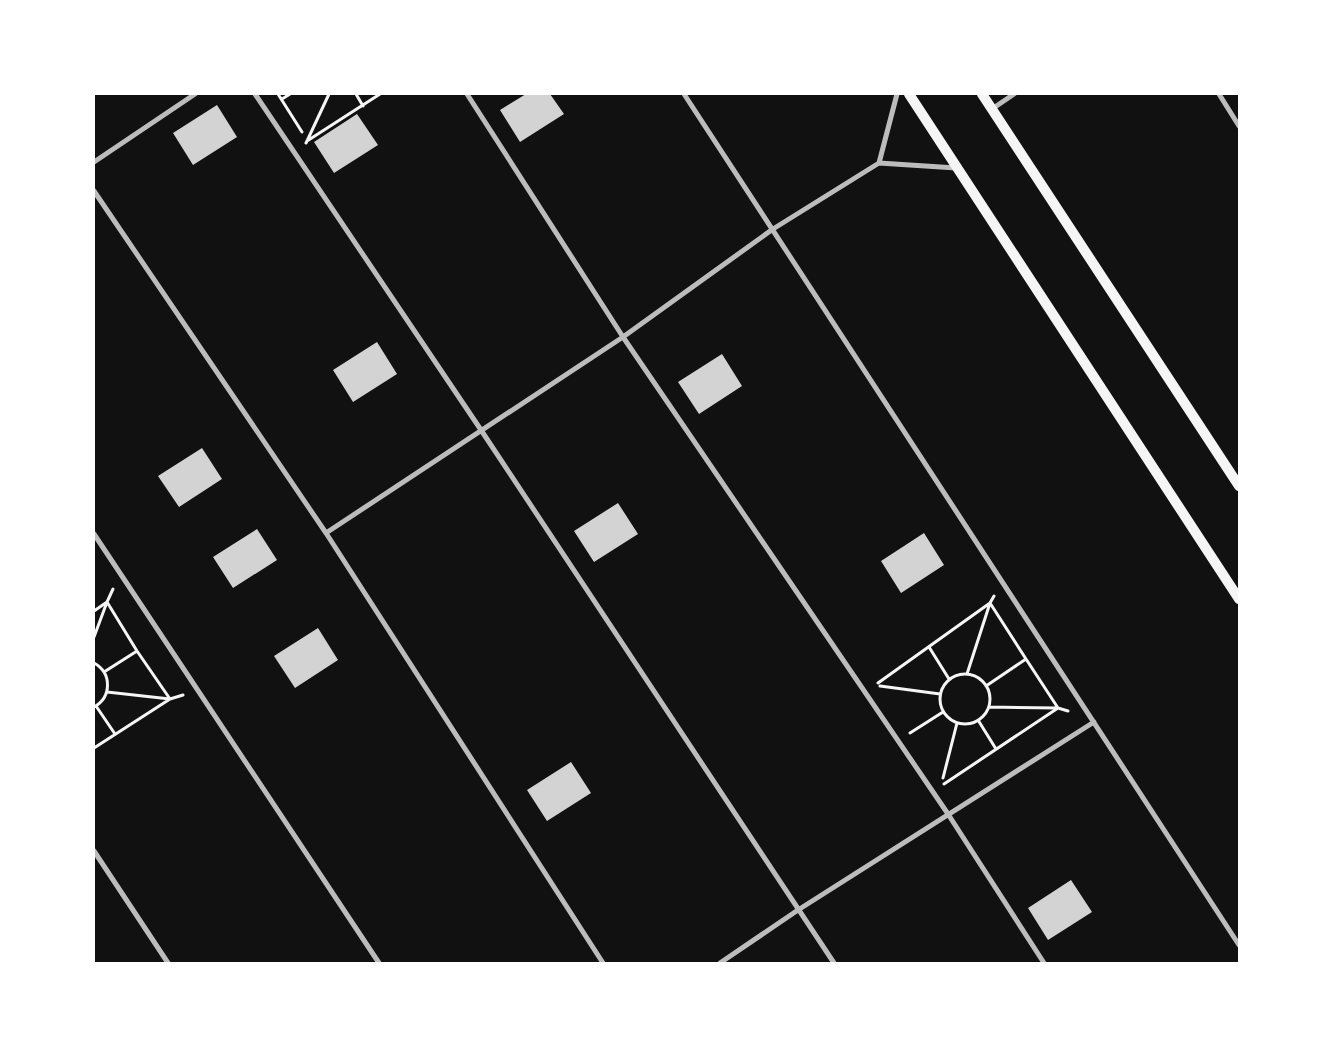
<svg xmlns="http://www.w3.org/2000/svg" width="1333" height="1057" font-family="'Alegreya Sans',sans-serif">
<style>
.building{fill:#d3d3d3}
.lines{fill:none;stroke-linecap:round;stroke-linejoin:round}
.path{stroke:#f5f5f5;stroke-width:3}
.minor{stroke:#bcbcbc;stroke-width:5}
.secondary{stroke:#f5f5f5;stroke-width:10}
</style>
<rect width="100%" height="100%" fill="#111"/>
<path class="building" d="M526 94H550L564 114 520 142 500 110Z
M217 105 237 137 193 165 173 133Z
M357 114 378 145 334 173 314 142Z
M377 342 397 374 353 402 333 370Z
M722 354 742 386 699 414 678 382Z
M202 448 222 479 179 507 158 476Z
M618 503 638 534 594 562 574 531Z
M257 529 277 560 233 588 213 557Z
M924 533 944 565 901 593 881 561Z
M318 628 338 660 295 688 274 656Z
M571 762 591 793 547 821 527 790Z
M1071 880 1092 912 1048 940 1028 908Z"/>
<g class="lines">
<path class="path" d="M278 94 302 132
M356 94 363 106
M282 99 290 94
M307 141 329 94
M306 143 307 141 380 94
M107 602 137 651 170 699
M990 603 1026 659 1058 708
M94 611 107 602 113 589
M94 637 107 602
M929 647 949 679
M94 663C112 673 112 697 94 707
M104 672 137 651
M967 674 990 603
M940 699a25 25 0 1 1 50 0a25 25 0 1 1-50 0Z
M878 683 990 603 994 596
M880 686 940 694
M986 686 1026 659
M107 692 170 699
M96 706 115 734
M989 707 1058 708 1068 711
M978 720 996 749
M910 733 943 712
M94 748 170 699 183 695
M943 778 957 723
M944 784 1058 708"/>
<path class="minor" d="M255 94 481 430 834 963
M467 94 623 337 948 814 1044 963
M684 94 1239 945
M1219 94 1239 126
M992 109 1014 94
M94 162 195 94
M879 163 956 168
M879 163 897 94
M94 191 326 533 603 963
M326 533 623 337 773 229 879 163
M94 534 379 963
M94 851 168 963
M720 963 798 910 1094 722"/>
<path class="secondary" d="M909 94 1239 599
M982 94 1239 486"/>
</g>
<rect width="1333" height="1057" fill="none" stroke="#ffffff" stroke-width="190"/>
</svg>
